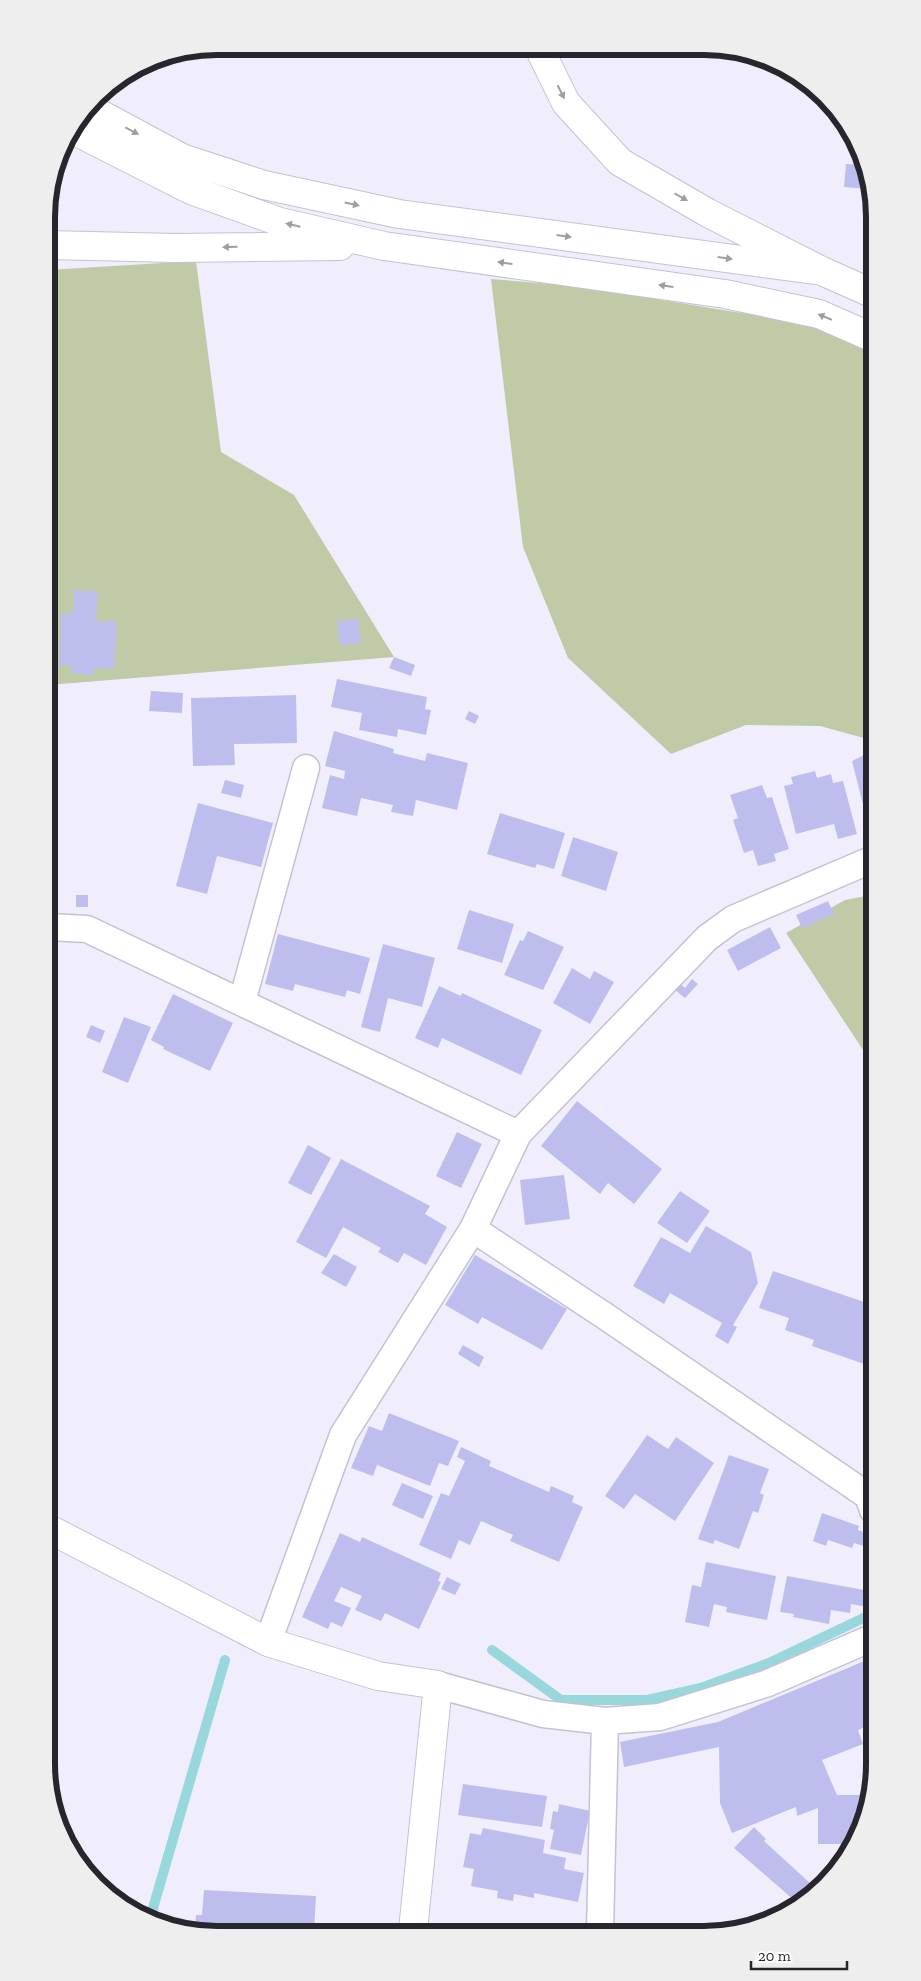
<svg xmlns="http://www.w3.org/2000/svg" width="921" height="1981" font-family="'Zilla Slab',serif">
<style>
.green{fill:#c1caa7}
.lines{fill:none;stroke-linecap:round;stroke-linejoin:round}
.stream{stroke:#98d8dd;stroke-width:10}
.building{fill:#bdbeed}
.street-casing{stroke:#c5c1d3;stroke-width:29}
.secondary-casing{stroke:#c5c1d3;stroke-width:30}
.highway-casing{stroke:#c5c1d3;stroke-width:30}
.street{stroke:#fff;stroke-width:26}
.secondary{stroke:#fff;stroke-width:28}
.highway{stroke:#fff;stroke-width:28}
.oneway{fill:#9e9da0}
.rim{fill:none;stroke:#28262d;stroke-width:6}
</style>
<rect width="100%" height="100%" fill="#f0eefd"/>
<path class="green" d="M196 261 221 452 294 495 394 657 48 685 47 270Z
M491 279 576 286 814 325 869 350 871 740 820 726 746 725 671 754 568 658 523 547Z
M871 895 872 1058 865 1053 786 933 845 900Z"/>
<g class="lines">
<path class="stream" d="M492 1650 561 1700H647L701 1688 769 1663 874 1613
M151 1915 225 1660"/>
</g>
<path class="building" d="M846 164 866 165 869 173V196H867V189L844 187Z
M74 590 98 591 96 621H117L114 669 95 668 94 675 70 673 71 665H59L61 613 73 614Z
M358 619 361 643 340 645 337 621Z
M394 657 415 665 411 676 389 668Z
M337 679 427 697 425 709 431 710 426 735 398 729 397 737 359 730 362 713 331 707Z
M151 691 183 693 182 713 149 711Z
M296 695 297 743 234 744 235 765 193 766 191 698Z
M469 711 479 716 475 724 465 719Z
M334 731 394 749 393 753 425 761 427 753 468 763 457 810 416 800 413 816 391 812 393 805 361 798 357 816 322 808 330 775 344 779 345 771 325 766Z
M870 752 871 827 869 828 852 761Z
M815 771 817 778 831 774 833 783 843 781 857 834 838 839 834 824 796 834 784 786 793 784 791 777Z
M225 780 244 785 241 798 221 793Z
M762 785 767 798 772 797 789 849 774 854 776 861 758 866 753 850 744 853 733 820 738 818 730 795Z
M198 803 273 823 261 867 217 856 207 894 176 886Z
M500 813 565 833 554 869 537 864 535 868 487 854Z
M573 837 618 852 606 891 561 876Z
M76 895H88V907H76Z
M828 901 834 914 802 928 796 915Z
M469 910 514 924 502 963 457 949Z
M770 927 781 948 738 971 727 950Z
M528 931 564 947 543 990 504 975 520 940 523 941Z
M278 934 370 958 360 994 347 990 345 997 295 984 293 991 265 984Z
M383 944 435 958 422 1007 388 998 380 1032 361 1027Z
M572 968 590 979 594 971 614 982 590 1024 553 1003Z
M692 979 698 984 685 998 674 989 679 983 685 988Z
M439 986 461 996 462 993 542 1030 521 1075 442 1038 438 1048 415 1038Z
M173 994 233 1023 210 1071 163 1049 164 1047 151 1040Z
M124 1017 151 1027 128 1083 102 1072Z
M91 1025 105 1031 100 1043 86 1037Z
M577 1101 662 1169 634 1204 608 1183 600 1194 541 1146Z
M457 1132 482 1144 461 1188 436 1176Z
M308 1145 331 1158 311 1195 288 1183Z
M341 1159 430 1206 425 1214 447 1227 426 1265 404 1253 398 1263 378 1252 381 1248 343 1227 326 1258 296 1242Z
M564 1175 570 1219 525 1225 520 1180Z
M680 1191 710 1211 687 1243 657 1223Z
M706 1226 751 1252 758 1283 733 1325 737 1327 728 1344 715 1336 722 1323 670 1293 664 1304 633 1286 661 1237 690 1253Z
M334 1254 357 1267 346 1287 321 1273Z
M475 1255 567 1309 542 1350 482 1317 478 1324 445 1305Z
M773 1271 873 1305V1367L812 1346 814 1340 785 1330 789 1318 759 1308Z
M463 1345 484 1357 479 1367 458 1354Z
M389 1413 459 1441 448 1466 439 1463 430 1486 377 1465 373 1476 351 1468 369 1426 382 1431Z
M647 1435 668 1449 676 1437 714 1463 675 1521 635 1494 624 1509 605 1496Z
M461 1447 491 1461 489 1466 549 1492 551 1486 574 1496 572 1502 583 1507 559 1562 510 1541 513 1535 481 1521 470 1545 459 1540 451 1559 419 1545 441 1493 449 1496 465 1461 457 1457Z
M729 1455 769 1469 760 1493 764 1495 758 1513 753 1511 739 1549 715 1540 713 1544 698 1539Z
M402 1483 433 1496 423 1519 392 1505Z
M822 1513 859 1526 858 1530 867 1533V1547L854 1543 852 1548 828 1540 826 1546 813 1541Z
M340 1533 360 1542 362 1537 441 1573 438 1581 441 1582 419 1629 385 1613 381 1621 355 1610 362 1596 341 1587 334 1601 351 1608 342 1627 331 1622 328 1629 302 1617Z
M706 1562 776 1576 767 1620 726 1612 727 1607 714 1604 709 1627 685 1622 692 1585 701 1587Z
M787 1576 870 1591 868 1607 851 1604 850 1613 831 1610 829 1624 793 1617 794 1614 780 1612Z
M447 1577 461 1584 455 1595 441 1589Z
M874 1657V1723L858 1730 863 1744 822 1760 837 1795H870L862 1829 853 1844H818V1808L797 1816 796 1807 732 1833 720 1803 719 1747 624 1767 620 1742 718 1722Z
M463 1784 547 1796 542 1827 458 1815Z
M559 1804 590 1811 581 1855 550 1849 554 1830 550 1829 553 1811 558 1812Z
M754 1827 766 1839 764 1841 811 1884 795 1901 734 1848Z
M483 1828 545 1840 543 1853 566 1858 564 1869 584 1873 578 1902 534 1893V1898L514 1894 513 1901 497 1898 498 1891 471 1886 474 1869 463 1867 470 1833 481 1835Z
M204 1890 316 1896 314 1931H195L196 1915H202Z"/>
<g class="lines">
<defs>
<path id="street" d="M49 927 87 929 518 1134
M242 1002 306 768
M473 1229 605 1316 868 1496 873 1510
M268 1642 343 1435 473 1229 518 1134 707 938 733 919 871 860
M438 1685 543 1714 605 1721 660 1717 768 1683 874 1637
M600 1930 605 1721"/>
<path id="secondary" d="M51 1530 268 1642 378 1676 438 1685 413 1930"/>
<path id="highway" d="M539 48 566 103 620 162 708 213 822 271 869 292
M89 108 182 158 264 185 399 214 822 271
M73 130 191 190 280 222 384 246 725 294 819 314 869 336
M47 245 175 248 340 246"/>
</defs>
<use href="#street" class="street-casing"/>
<use href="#secondary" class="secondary-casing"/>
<use href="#highway" class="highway-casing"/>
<use href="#street" class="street"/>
<use href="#secondary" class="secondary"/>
<use href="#highway" class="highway"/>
</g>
<defs><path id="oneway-solid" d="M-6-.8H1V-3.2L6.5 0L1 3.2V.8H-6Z" transform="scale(1.25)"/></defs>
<g class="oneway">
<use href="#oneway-solid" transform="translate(561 92) rotate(63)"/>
<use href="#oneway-solid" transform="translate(132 131) rotate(28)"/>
<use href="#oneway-solid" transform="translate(681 197) rotate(30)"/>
<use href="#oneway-solid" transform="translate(352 204) rotate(12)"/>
<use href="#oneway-solid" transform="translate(293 225) rotate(-167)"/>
<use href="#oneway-solid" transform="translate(564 236) rotate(8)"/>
<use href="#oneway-solid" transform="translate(230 247) rotate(179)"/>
<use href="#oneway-solid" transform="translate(725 258) rotate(8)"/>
<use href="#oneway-solid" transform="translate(505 263) rotate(-172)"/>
<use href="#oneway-solid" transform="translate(666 286) rotate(-172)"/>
<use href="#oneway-solid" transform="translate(825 317) rotate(-158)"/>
</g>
<path d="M0 0H921V1981H0ZM217 55H704A162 162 0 0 1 866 217V1764A162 162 0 0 1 704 1926H217A162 162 0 0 1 55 1764V217A162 162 0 0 1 217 55Z" fill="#eee" fill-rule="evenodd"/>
<path class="rim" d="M217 55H704A162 162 0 0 1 866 217V1764A162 162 0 0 1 704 1926H217A162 162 0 0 1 55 1764V217A162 162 0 0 1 217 55Z"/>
<path d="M751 1961v8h96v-8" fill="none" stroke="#28262d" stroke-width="2.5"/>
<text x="758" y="1961" font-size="15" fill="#28262d" stroke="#ffffff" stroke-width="4" paint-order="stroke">20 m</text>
</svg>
